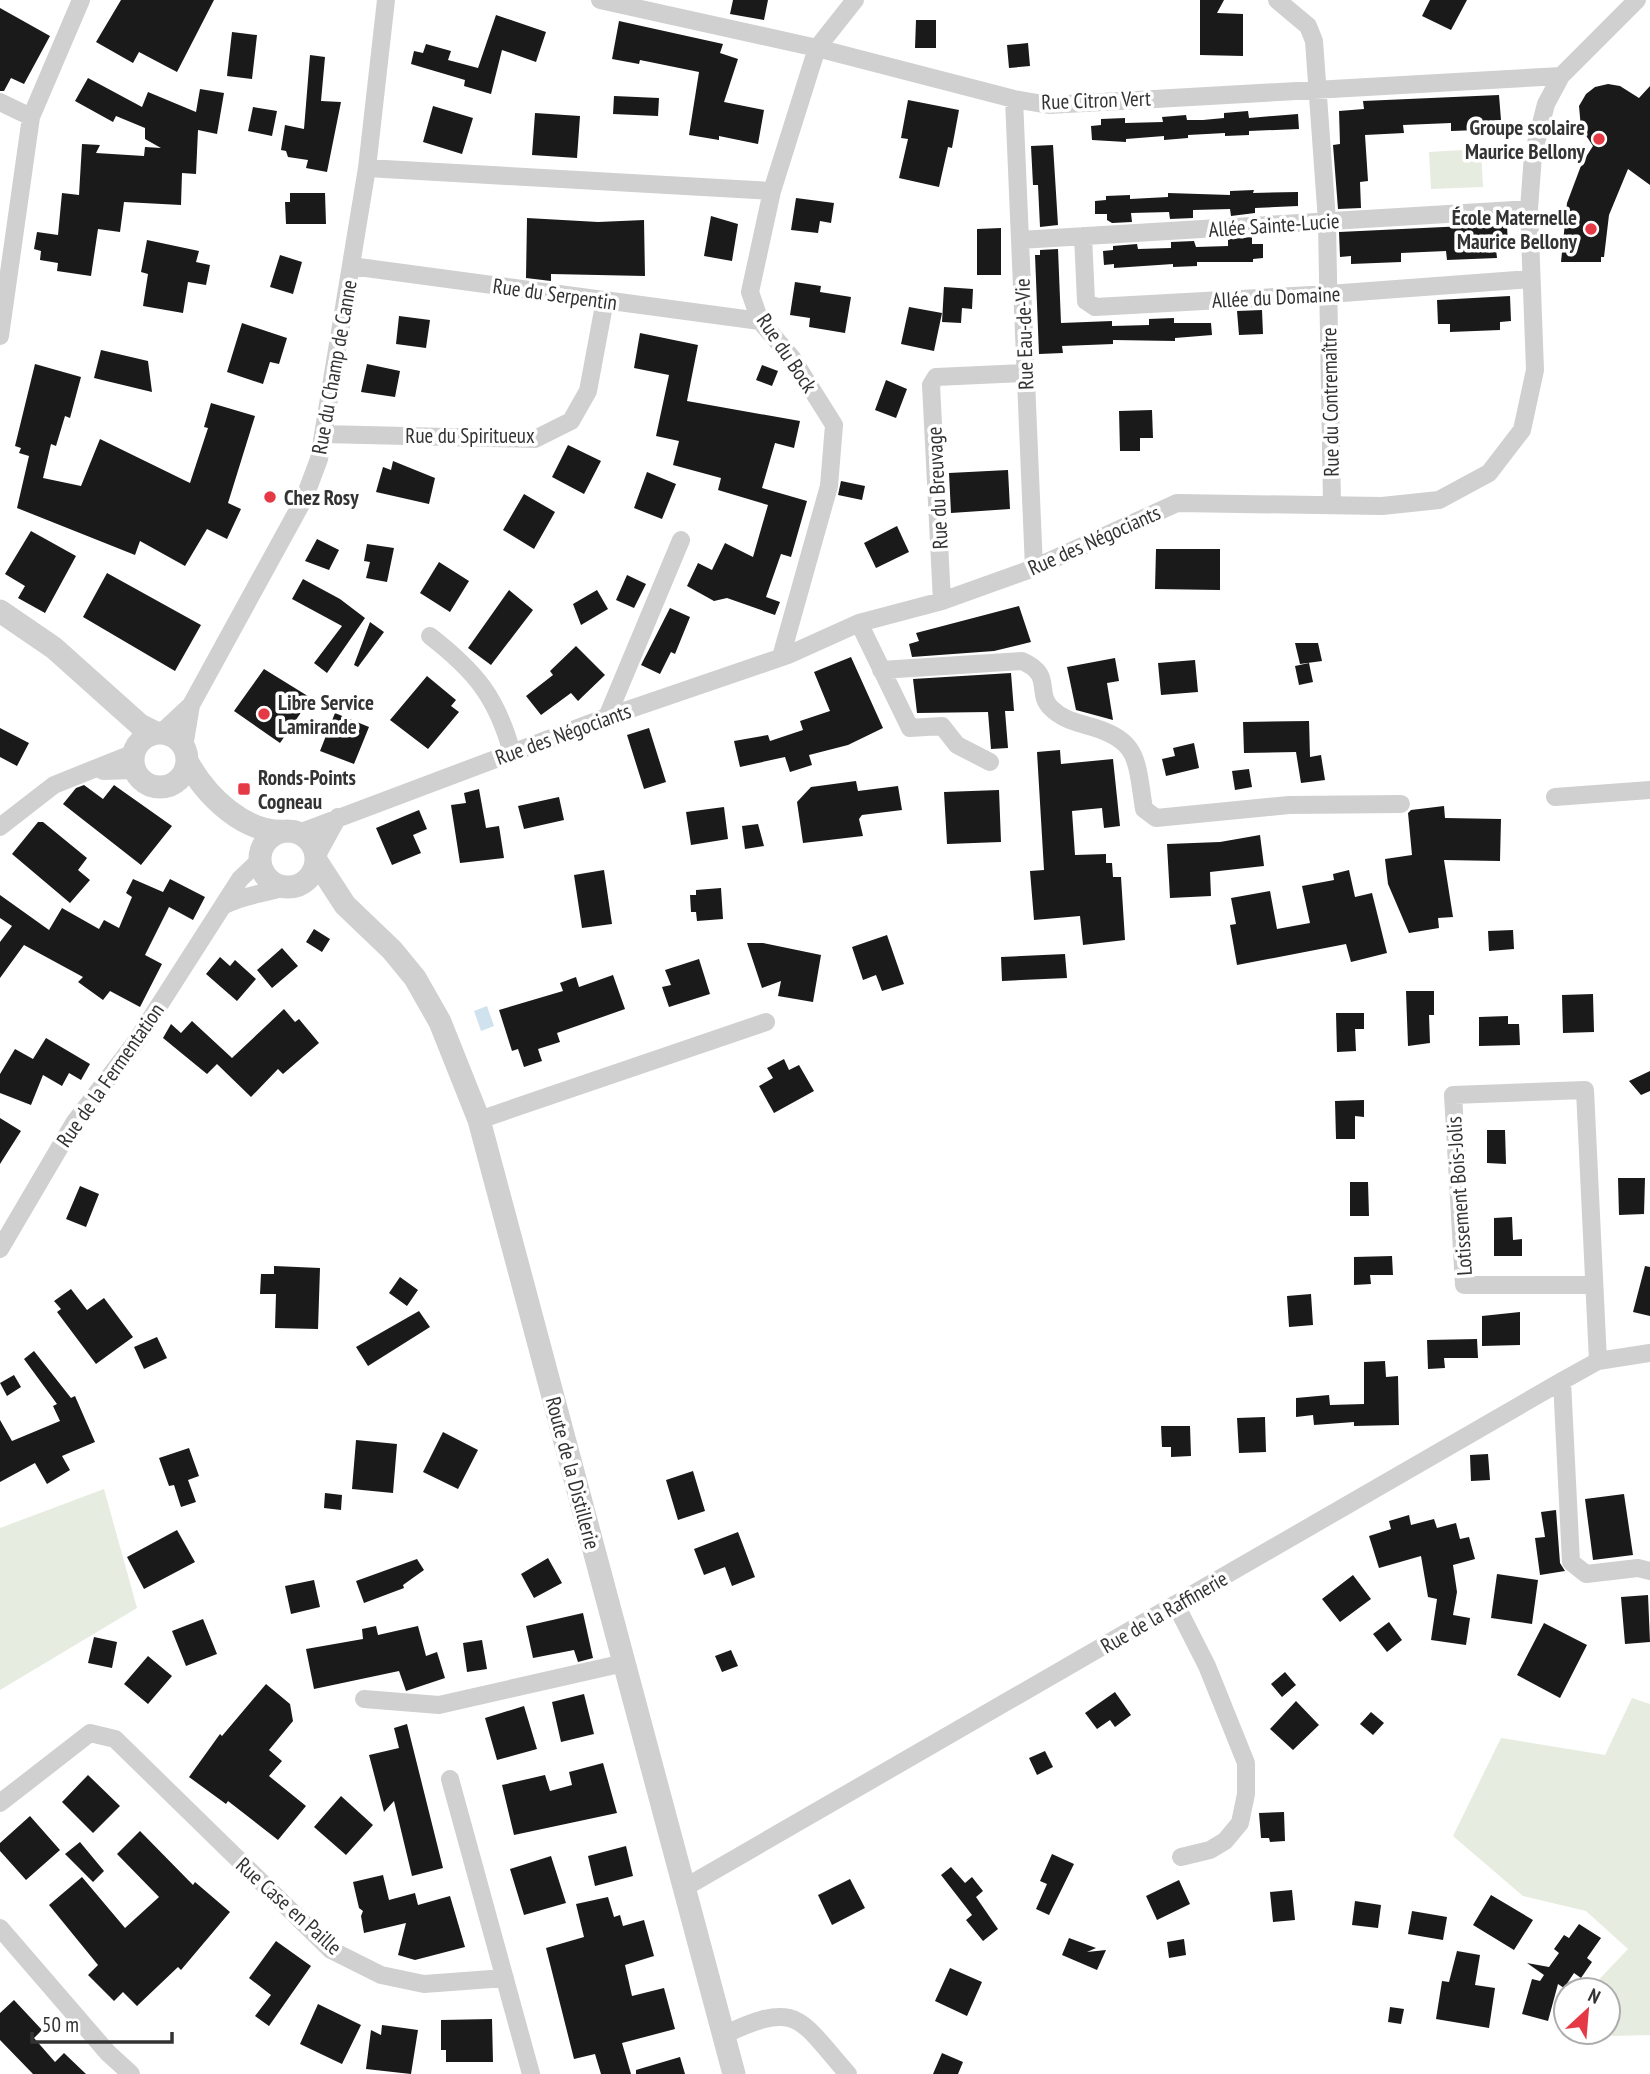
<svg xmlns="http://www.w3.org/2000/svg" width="1650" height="2074" font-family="'PT Sans Narrow',sans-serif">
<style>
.green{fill:#e6ecdf}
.water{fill:#cfe2ee}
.building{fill:#1a1a1a}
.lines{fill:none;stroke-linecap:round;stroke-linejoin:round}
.minor{stroke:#d0d0d0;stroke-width:18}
.tertiary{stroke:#d0d0d0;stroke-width:23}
.poi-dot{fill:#e63946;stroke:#fff;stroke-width:2.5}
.labels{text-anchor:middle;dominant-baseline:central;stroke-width:7;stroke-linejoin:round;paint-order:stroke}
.street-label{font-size:21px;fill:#333;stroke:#fff}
.poi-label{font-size:21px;font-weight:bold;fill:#333;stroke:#fff;text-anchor:start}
</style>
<rect width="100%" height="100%" fill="#fff"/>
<path class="green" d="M1481 149 1483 187 1431 189 1429 152Z
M104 1489 137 1608 0 1690V1528Z
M1632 1698 1650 1704V2035L1613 2036 1607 2032 1608 1990H1589L1628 1949 1586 1911 1523 1896 1453 1836 1501 1738 1605 1755Z"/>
<path class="water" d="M487 1006 494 1026 481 1031 474 1011Z"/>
<path class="building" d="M121 0H214L177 72 139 52 133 63 96 42Z
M733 0H768L764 20 730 14Z
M1200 0H1224L1217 13 1243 14V56L1200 55Z
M1430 0H1467L1451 30 1422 16Z
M0 8 50 36 24 84 11 78 4 91H0Z
M496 15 546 32 536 62 502 50 491 94 464 86 465 80 411 64 414 51 423 53 426 44 451 51 448 60 478 68Z
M916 20H936V48H915Z
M619 21 723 44 720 53 738 59 724 102 764 110 758 144 719 136V140L689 135 699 72 640 60 639 64 612 59Z
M232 32 257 35 252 79 227 76Z
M1028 43 1030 66 1009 68 1007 45Z
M310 55 325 57 321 101 341 102 327 172 306 168 308 160 288 157 286 151 281 150 285 125 304 129Z
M88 78 142 107 148 92 196 112 200 89 224 93 217 134 198 130 196 174 182 173 181 205 124 202 120 232 98 229 91 276 57 271 58 263 40 260 41 251 34 249 37 232 58 235 62 193 79 195 82 144 100 145 96 153 144 156 145 147 161 148 145 139V128L116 116 113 122 75 101Z
M1608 84 1620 86 1639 98 1650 86V185L1628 169 1609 215 1604 257H1601V262H1561L1567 203 1582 163 1593 146 1581 128 1579 106 1586 94 1595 87Z
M1499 95 1501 120 1477 121 1478 130 1451 131V123L1403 125 1404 133 1365 135 1368 181 1360 182 1361 208 1338 209 1333 145 1340 144 1339 111 1364 109 1363 101Z
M614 96 659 98 658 116 613 114Z
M908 100 959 110 952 148 948 147 939 187 899 178 908 139 901 138Z
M433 106 473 118 462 154 423 142Z
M253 107 277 111 272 136 248 131Z
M1248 111 1249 118 1298 114 1299 129 1249 131V135L1225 136V133L1188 135V138L1164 140V136L1126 139V142L1092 140 1091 126 1101 125V119L1125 118V123L1163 122 1162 117 1186 115 1187 120H1203L1224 118V113Z
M535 113 580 116 577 158 532 155Z
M1053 145 1058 225 1040 227 1038 185H1033L1031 146Z
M1254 190 1253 193 1298 192V206L1255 208V213L1231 216 1230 209 1193 210V218L1170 219 1169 212 1131 213 1132 222 1112 223 1107 220V214H1095V201L1106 200V196L1130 195V199L1168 197V193L1230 195V191Z
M290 193H325L326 224H286L285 202H290Z
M796 198 834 203 831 223 820 221 818 233 791 230Z
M711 216 738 224 732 261 704 256Z
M527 218 598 222 644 220 645 276 551 274V281L526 278Z
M1507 224 1508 249H1496L1497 258 1447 260 1446 251 1401 253V262L1351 264V256L1340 257 1339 232Z
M1001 228V275H977V229Z
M1252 237V244H1263V258L1253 259V262H1197V266L1173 267V264L1114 268V264L1104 265 1103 251 1113 250V246L1137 244 1138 249 1171 248V242L1194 241 1196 247 1228 246V240L1231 239Z
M147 240 199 251 196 262 210 265 206 285 188 282 183 313 143 306 148 274 141 272Z
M1058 249 1061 323 1112 321V326L1149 325V319L1174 318V323H1211L1212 335 1175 338V341L1113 340V344L1062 346 1063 353 1039 354 1035 255H1040V250Z
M280 255 302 262 293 294 270 287Z
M795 282 821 286 820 292 851 297 845 333 809 327 810 318 790 315Z
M944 287 973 289 972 309 962 308 961 323 942 322Z
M1510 296 1511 321 1500 322V330L1450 332V324H1438L1437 300Z
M909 307 942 313 934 351 901 344Z
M1262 310 1263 334 1239 335 1237 311Z
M399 316 430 320 426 348 396 344Z
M242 323 287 338 279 364 270 362 263 384 227 372Z
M640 333 698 345 687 401 800 421 794 448 775 443 762 488 807 501 791 557 781 554 766 597 780 602 775 615 727 598 714 601 687 586 698 563 712 570 725 543 753 557 768 505 718 490 721 478 673 465 679 441 656 436 669 375 634 368Z
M101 350 148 361 152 392 94 378Z
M35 364 81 377 70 418 65 416 56 446 51 444 43 478 81 486 100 439 190 483 208 428 204 427 211 403 255 416 228 503 241 509 227 539 207 529 185 566 140 541 135 555 17 508 29 456 19 453 21 448 15 446Z
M367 364 400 371 395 397 361 392Z
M762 365 778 371 772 386 756 380Z
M886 380 907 389 896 418 875 410Z
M1152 410 1153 438H1140V451H1120L1119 411Z
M568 445 601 461 584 494 552 477Z
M393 461 435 478 429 504 376 492 383 467 391 470Z
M1008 470 1010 509 951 513 949 473Z
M647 472 676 484 662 519 634 508Z
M841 481 865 486 862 500 838 495Z
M524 494 555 512 534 549 503 530Z
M897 526 909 552 876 568 864 543Z
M31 531 76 556 45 613 18 598 25 586 5 574Z
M317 539 339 550 329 570 305 561Z
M367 544 394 548 387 582 366 578 370 562 364 561Z
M1156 549H1220V590L1155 589Z
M439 562 469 581 450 612 420 593Z
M107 573 201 625 175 671 83 617Z
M627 575 646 584 634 608 616 600Z
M303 579 340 599 365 618 327 673 314 663 342 626 292 599Z
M509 590 533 610 491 665 468 648Z
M597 590 608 609 581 625 573 604Z
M1019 606 1031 642 994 651 912 657 909 644 919 641 916 633Z
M670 608 690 617 675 654 671 652 660 674 641 665Z
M370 622 384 632 358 667 354 665Z
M1295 643H1318L1322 661 1300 664Z
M576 646 605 675 578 701 571 693 541 715 526 696 553 675 550 671Z
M851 657 883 728 848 745 809 755 812 765 790 772 785 757 740 767 734 741 768 735 770 741 803 730 800 721 830 711 814 672Z
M1115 658 1119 681 1107 683 1113 720 1076 710 1067 667Z
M1195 660 1198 692 1161 695 1158 663Z
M1309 663 1313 682 1299 685 1295 666Z
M264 669 311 698 280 743 234 711Z
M1011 673 1014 711H1005L1008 748 991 749 988 712 917 713 913 679Z
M427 676 456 700 451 706 459 712 428 749 390 720Z
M335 713 369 727 354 764 320 751Z
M1309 721 1310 757 1321 755 1325 780 1301 783 1296 752 1244 753 1243 722Z
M0 728 29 743 17 766 0 757Z
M649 728 666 782 644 789 627 735Z
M1194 743 1199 768 1166 776 1162 759 1175 756 1173 748Z
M1060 750 1061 764 1113 759 1120 826 1104 828 1102 808 1072 811 1075 855 1106 854V863H1112L1113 877H1121L1125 940 1083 945 1080 916 1034 920 1030 871 1044 870 1037 752Z
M1249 769 1252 787 1235 790 1232 771Z
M856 781 858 791 898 786 902 810 862 815 859 819 863 836 803 843 797 802 811 787Z
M84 785 103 799 114 785 172 826 141 865 63 804 76 788Z
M479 789 486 828 499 826 504 858 460 863 451 805 466 803 464 793Z
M999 790 1001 842 947 844 944 792Z
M559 797 564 820 524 829 518 806Z
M1444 806 1445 818 1501 819 1500 861 1444 860 1453 917 1438 918 1439 928 1409 933 1388 884 1385 859 1412 855 1408 813 1411 810Z
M724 807 728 839 691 845 686 812Z
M419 810 427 829 413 835 421 853 392 865 376 828Z
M38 822H43L87 858 78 870 90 880 70 903 12 854Z
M758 824 764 846 745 849 742 826Z
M1260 835 1264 866 1210 872 1211 896 1170 898 1167 844 1220 842Z
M604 870 612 924 582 928 574 875Z
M1349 870 1355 897 1372 893 1387 953 1351 962 1346 944 1237 965 1230 925 1236 924 1231 898 1270 891 1277 929 1310 923 1302 886 1334 880 1333 874Z
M133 879 163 892 170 879 205 897 193 920 169 907 145 955 162 964 140 1007 110 991 103 1000 78 982 83 977 24 945 0 978V942L12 926 0 918V895L49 930 62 908 99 929 104 920 119 928 132 897 126 893Z
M721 888 723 919 697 921 696 912H691L690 895H696V890Z
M314 929 330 939 322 952 306 942Z
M1513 930 1514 949 1489 951 1488 931Z
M887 935 904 984 882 991 876 975 863 980 852 947Z
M747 943H763L821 955 813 1002 778 996 781 981 762 988Z
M282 948 298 966 272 988 257 970Z
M1065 954 1067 978 1002 981 1001 957Z
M220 957 230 966 235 960 256 979 237 1001 206 974Z
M699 959 710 994 669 1007 662 987 671 985 665 970Z
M613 975 625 1009 557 1033 560 1042 538 1049 542 1061 524 1067 518 1049 512 1051 499 1010 563 991 560 983 576 977 579 987Z
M1406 991H1434V1015H1429L1430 1043 1408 1046Z
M1593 994 1594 1032 1563 1033 1562 995Z
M284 1009 295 1022 299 1019 319 1043 283 1074 278 1069 251 1097 217 1064 207 1074 163 1038 171 1024 181 1033 192 1021 232 1058Z
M1336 1013H1364V1029H1355L1356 1051 1337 1052Z
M1508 1016V1024H1519L1520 1045 1479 1046V1017Z
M46 1038 90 1064 81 1080 69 1073 62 1086 43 1075 31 1105 0 1093V1074L15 1049 33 1059Z
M784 1059 789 1070 799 1065 814 1091 774 1113 759 1086 773 1078 767 1068Z
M1650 1071V1091L1641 1095 1629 1081Z
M1364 1100V1117L1355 1116V1139H1336L1335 1101Z
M0 1118 21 1131 0 1164Z
M1487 1130H1505L1506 1164 1487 1163Z
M1618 1178H1645L1644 1214 1619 1215Z
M1350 1182H1368L1369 1216H1350Z
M80 1186 99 1194 86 1227 66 1219Z
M1512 1217 1513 1240 1522 1239V1256H1494V1218Z
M1392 1256 1393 1275H1370L1371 1284 1354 1285V1257Z
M274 1266 320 1268 318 1329 275 1328 276 1294H260L261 1274H274Z
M1645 1266 1650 1267V1316L1633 1312Z
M400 1277 418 1290 407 1306 389 1293Z
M71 1289 87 1310 104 1298 133 1337 96 1364 57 1312 61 1309 54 1301Z
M1311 1294 1313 1325 1289 1327 1287 1296Z
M419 1311 430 1327 368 1366 356 1347Z
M1520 1312V1345L1482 1346V1316Z
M157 1337 167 1358 144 1369 134 1347Z
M1477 1339 1478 1358H1444L1445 1368 1428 1369 1427 1340Z
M34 1351 71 1398 75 1396 95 1442 62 1456 70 1470 47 1484 35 1463 0 1482V1420L12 1441 60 1421 53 1406 57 1404 24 1359Z
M1385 1361 1386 1377 1398 1376 1399 1425 1354 1426V1422L1314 1425 1313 1415 1296 1417V1398L1329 1395 1330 1405 1364 1404V1362Z
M14 1375 21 1387 7 1396 0 1383Z
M1265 1417 1266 1452 1239 1453 1237 1418Z
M1161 1426H1190L1191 1456 1171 1457V1447H1162Z
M443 1432 478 1450 458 1489 423 1472Z
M356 1440 397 1444 393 1493 352 1489Z
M189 1448 199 1476 188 1480 196 1502 181 1507 174 1485 169 1486 159 1458Z
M1488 1454 1490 1480 1471 1481 1470 1455Z
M693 1471 705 1511 678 1520 666 1480Z
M325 1493 342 1495 341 1510 324 1508Z
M1624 1494 1633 1555 1593 1560 1585 1499Z
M1556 1510 1560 1563 1565 1571 1540 1575 1535 1538 1545 1537 1541 1512Z
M1409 1515 1411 1525 1434 1519 1437 1528 1456 1523 1460 1539 1469 1537 1475 1559 1453 1565 1457 1592 1453 1615 1470 1618 1466 1645 1431 1640 1437 1599 1428 1597 1421 1556 1379 1568 1369 1536 1391 1529 1389 1521Z
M177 1530 195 1562 144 1589 127 1557Z
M738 1532 755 1577 732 1586 725 1567 704 1575 694 1549Z
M548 1558 562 1583 534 1598 521 1574Z
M417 1559 424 1570 403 1585 404 1588 364 1603 356 1581Z
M1497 1574 1538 1580 1532 1624 1491 1618Z
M1353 1575 1371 1599 1340 1622 1322 1599Z
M314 1580 320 1607 291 1614 285 1586Z
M1648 1595 1650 1642 1625 1644 1621 1597Z
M583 1613 593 1658 578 1662 574 1650 533 1658 526 1626Z
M203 1619 217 1654 186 1666 172 1631Z
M1389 1622 1402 1640 1387 1652 1373 1634Z
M1544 1623 1587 1645 1560 1698 1517 1675Z
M376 1626 378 1635 418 1626 426 1656 437 1652 445 1678 406 1691 399 1671 314 1689 306 1649 363 1639 362 1629Z
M94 1637 117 1642 112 1668 88 1663Z
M482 1640 487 1669 467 1672 463 1643Z
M731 1650 738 1666 722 1672 715 1656Z
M148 1656 172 1676 148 1704 124 1684Z
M1285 1672 1296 1685 1282 1697 1271 1684Z
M266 1684 290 1704 293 1721 269 1750 282 1761 269 1776 306 1806 278 1840 228 1801 226 1804 189 1777 220 1734 222 1736Z
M1115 1692 1131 1715 1115 1727 1110 1720 1097 1729 1085 1713Z
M584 1694 594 1734 561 1742 552 1702Z
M1296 1701 1319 1725 1293 1750 1270 1729Z
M524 1706 537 1749 497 1760 485 1718Z
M1371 1712 1384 1723 1373 1735 1360 1724Z
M407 1724 443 1868 412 1876 394 1801 384 1812 369 1755 399 1748 394 1728Z
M1045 1751 1053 1767 1037 1775 1029 1758Z
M603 1763 617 1813 514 1835 502 1785 545 1775 550 1791 572 1785 569 1772Z
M88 1775 120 1806 93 1833 62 1802Z
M341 1796 373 1825 346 1855 314 1827Z
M1284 1812 1285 1841 1270 1842 1269 1838H1261L1259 1813Z
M30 1816 60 1850 26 1880 0 1851V1843Z
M140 1831 193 1885 195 1882 230 1912 181 1970 178 1967 137 2006 123 1992 114 2001 88 1975 98 1965 49 1905 82 1877 125 1928 159 1897 117 1854Z
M80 1842 104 1871 93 1882 65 1854Z
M626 1846 633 1876 595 1886 588 1856Z
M1052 1854 1074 1864 1049 1915 1036 1909 1047 1884 1040 1881Z
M551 1856 566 1903 524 1915 510 1869Z
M951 1867 965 1883 972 1877 983 1891 976 1897 998 1929 983 1941 966 1920 972 1915 941 1875Z
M383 1875 389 1900 415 1893 418 1905 450 1896 465 1947 415 1960 398 1955 406 1923 364 1933 361 1916 363 1911 359 1908 353 1882Z
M850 1879 865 1908 832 1925 818 1895Z
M1179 1880 1190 1904 1157 1920 1146 1896Z
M1292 1890 1295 1920 1273 1922 1270 1892Z
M1491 1895 1533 1920 1514 1950 1473 1925Z
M608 1897 614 1917 620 1915 623 1926 644 1920 654 1956 625 1965 632 1996 664 1988 675 2029 622 2043 631 2074H601L595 2054 574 2059 546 1948 584 1937 576 1904Z
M1355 1901 1381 1905 1378 1928 1352 1925Z
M1412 1911 1447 1917 1443 1940 1408 1934Z
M1579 1924 1601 1938 1587 1958 1592 1962 1581 1978 1574 1973 1564 1988 1558 1984 1548 2021 1522 2014 1532 1979 1540 1981 1544 1975 1527 1963 1549 1967 1559 1953 1554 1949 1564 1935 1569 1938Z
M1069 1938 1096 1948 1087 1952 1106 1950 1097 1970 1062 1955Z
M1184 1939 1186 1955 1169 1958 1167 1942Z
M276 1941 311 1966 269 2026 255 2016 271 1995 249 1978Z
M1457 1951 1480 1955 1475 1985 1495 1988 1489 2028 1436 2019 1442 1981 1449 1982Z
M950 1968 982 1982 967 2016 935 2001Z
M14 2000 42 2030 34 2038 55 2062 64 2053 86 2074H33L0 2040V2013Z
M318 2004 361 2025 342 2064 300 2044Z
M1390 2007 1404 2009 1401 2024 1388 2022Z
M492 2019 493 2062H446V2050H441V2020Z
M382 2025 418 2030 411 2074 366 2069 371 2030 381 2035Z
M942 2053 963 2062 958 2074H933Z
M680 2057 685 2074H636V2070Z"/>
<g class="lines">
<path class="minor" d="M600 0 817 48 1014 99 1049 105 1561 76
M1277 0 1308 26 1314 41 1327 221 1332 504
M1014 99 1034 568
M0 102 31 117
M367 168 772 191
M1083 236 1086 301 1095 307 1329 294 1531 279
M1020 240 1529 209
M351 266 760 321
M0 336 31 117 81 0
M323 434 535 439 571 421 588 391 605 300
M942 601 931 385 936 377 1025 373
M859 623 910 728 942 726 957 745 990 762
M430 636C475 671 497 697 512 753
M781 657 829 486 834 425 792 358 760 321 750 292 772 191 817 48 855 0
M881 670 1022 661C1054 675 1035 692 1051 708 1061 718 1072 721 1085 725 1140 739 1136 759 1144 809L1156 818 1289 805 1401 804
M607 717 681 540
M162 732 191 705
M184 747 191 705 304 499 319 459 367 168 386 0
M103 771 135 770
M1555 797 1650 790
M0 827 54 785 134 753
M299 833 607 717 788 655 859 623 942 601 1034 568 1177 503 1382 506 1439 500 1489 473 1522 430 1535 370 1529 209 1533 155 1546 104 1561 76 1637 0
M316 857 338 817
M225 905C243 895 264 894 285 887
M479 1120 766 1022
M0 1249 74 1123 135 1043 240 879 260 860
M1594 1285H1464L1453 1095 1585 1090 1598 1361
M1562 1381 1571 1562 1586 1574 1638 1568 1650 1571
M1176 1605 1207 1666 1246 1763V1794L1240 1823 1225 1841 1210 1850 1181 1857
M364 1699 439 1705 624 1663
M450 1779 531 2074
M0 1803 90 1733 115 1739 331 1950 381 1975 424 1984 505 1978
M684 1888 1562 1381 1598 1361 1650 1353
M0 1928 108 2053 131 2074
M724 2035C799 1999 799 2019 848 2074"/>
<path class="tertiary" d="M0 611 54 648 140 725 156 733
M133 760a27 27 0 1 1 54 0a27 27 0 1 1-54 0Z
M187 761C206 796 245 835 288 831
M260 859a28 28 0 1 1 56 0a28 28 0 1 1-56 0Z
M317 862 345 905 392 950 415 978 440 1022 479 1120 734 2074"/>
</g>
<g class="poi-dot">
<circle cx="1599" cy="139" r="7"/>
<circle cx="1591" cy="229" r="7"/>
<circle cx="270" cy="497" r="7"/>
<circle cx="264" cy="714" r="7"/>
<rect x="237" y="782" width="14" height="14" rx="3.5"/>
</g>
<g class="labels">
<g class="street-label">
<text transform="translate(1096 100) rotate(-2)">Rue Citron Vert</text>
<text transform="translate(1274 225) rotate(-4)">Allée Sainte-Lucie</text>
<text transform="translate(555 294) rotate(8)">Rue du Serpentin</text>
<text transform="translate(1276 297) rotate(-3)">Allée du Domaine</text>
<text transform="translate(1024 334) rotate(-92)">Rue Eau-de-Vie</text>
<text transform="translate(787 353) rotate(56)">Rue du Bock</text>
<text transform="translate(334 367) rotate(-80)">Rue du Champ de Canne</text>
<text transform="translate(1330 402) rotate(-91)">Rue du Contremaître</text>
<text x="470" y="435">Rue du Spiritueux</text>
<text transform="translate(937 488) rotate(-93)">Rue du Breuvage</text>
<text transform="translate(1094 540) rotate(-24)">Rue des Négociants</text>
<text transform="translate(563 734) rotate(-20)">Rue des Négociants</text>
<text transform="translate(110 1075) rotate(-55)">Rue de la Fermentation</text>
<text transform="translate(1459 1196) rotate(-94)">Lotissement Bois-Jolis</text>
<text transform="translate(573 1473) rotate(75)">Route de la Distillerie</text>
<text transform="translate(1164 1612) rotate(-30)">Rue de la Raffinerie</text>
<text transform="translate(289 1906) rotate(42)">Rue Case en Paille</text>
</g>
<g class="poi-label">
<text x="1585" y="127" text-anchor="end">Groupe scolaire<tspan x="1585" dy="24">Maurice Bellony</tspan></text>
<text x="1577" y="217" text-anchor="end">École Maternelle<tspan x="1577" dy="24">Maurice Bellony</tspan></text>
<text x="284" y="497">Chez Rosy</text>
<text x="278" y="702">Libre Service<tspan x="278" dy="24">Lamirande</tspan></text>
<text x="258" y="777">Ronds-Points<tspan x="258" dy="24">Cogneau</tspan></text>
</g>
</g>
<g transform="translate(1587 2011) rotate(26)"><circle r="33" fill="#ffffff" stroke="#adadad" stroke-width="2"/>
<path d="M0-5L12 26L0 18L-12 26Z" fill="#e63946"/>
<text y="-10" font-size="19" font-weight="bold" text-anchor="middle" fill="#333333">N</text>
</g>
<path d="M32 2032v10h140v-10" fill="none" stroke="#333333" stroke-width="3.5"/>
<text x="42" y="2032" font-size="21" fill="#333333" stroke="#ffffff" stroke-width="5" paint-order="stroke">50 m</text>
</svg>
